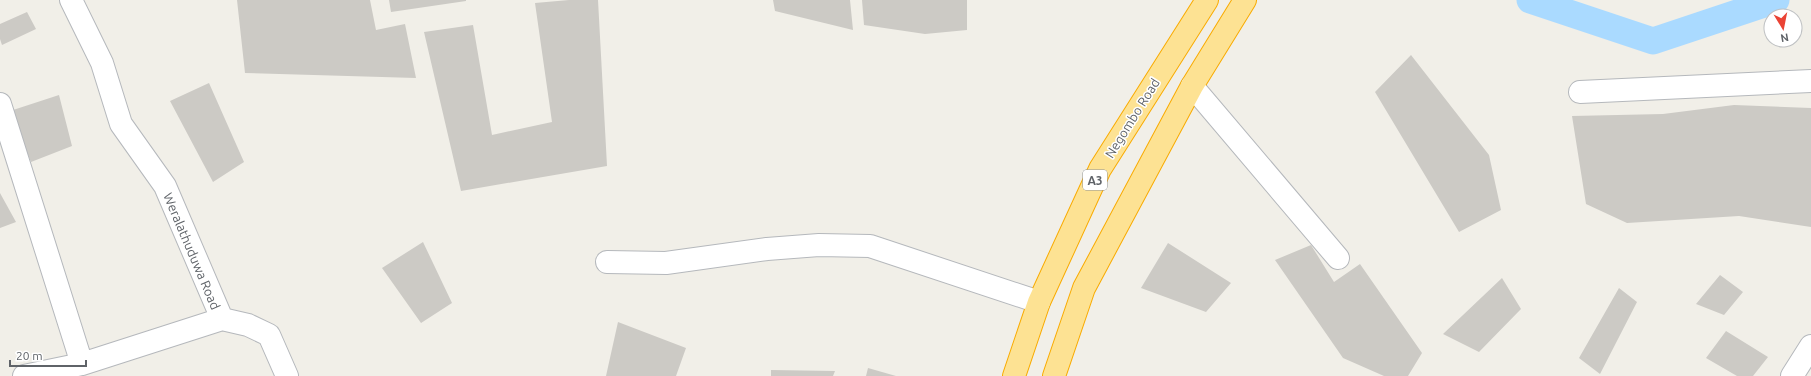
<svg xmlns="http://www.w3.org/2000/svg" width="1811" height="376" font-family="Ubuntu,sans-serif">
<style>
.lines{fill:none;stroke-linecap:round;stroke-linejoin:round}
.canal{stroke:#aadaff;stroke-width:27}
.building{fill:#cccac5}
.minor-casing{stroke:#b5b8bc;stroke-width:24}
.highway-casing{stroke:#f9ab00;stroke-width:24}
.minor{stroke:#fff;stroke-width:22}
.highway{stroke:#fde293;stroke-width:22}
.labels{text-anchor:middle;dominant-baseline:central;stroke-width:3;stroke-linejoin:round;paint-order:stroke}
.shield{fill:#fff;stroke:#8f9295;stroke-width:1}
.shield-label{font-size:12px;font-weight:bold;fill:#5f6368}
.street-label{font-size:13px;fill:#5f6368;stroke:#fff}
</style>
<rect width="100%" height="100%" fill="#f1efe8"/>
<g class="lines">
<path class="canal" d="M1530 0 1653 41 1776 0"/>
</g>
<path class="building" d="M237 0H370L376 30 405 24 416 78 245 73Z
M389 0H466V1L391 12Z
M569 0H598L607 166 461 191 424 32 473 25 492 135 552 122 535 3Z
M773 0H850L853 30 775 11Z
M862 0H967V30L925 34 864 25Z
M27 12 36 29 2 45 0 39V24Z
M1411 55 1489 155 1501 210 1459 232 1375 92Z
M209 83 244 162 213 182 170 101Z
M59 95 72 146 31 162 10 111Z
M1734 105 1811 108V227L1739 216 1627 223 1586 204 1572 116 1663 114Z
M0 193 16 222 0 228Z
M423 242 452 303 421 323 382 268Z
M1168 243 1231 283 1206 312 1141 288Z
M1311 245 1334 282 1360 264 1422 353 1408 376H1384L1343 358 1275 260Z
M1720 275 1743 292 1724 315 1696 304Z
M1502 278 1521 309 1479 352 1443 334Z
M1619 288 1637 302 1600 374 1579 358Z
M618 322 686 348 676 376H606Z
M1726 331 1768 357 1753 376H1737L1706 358Z
M868 368 896 376H866Z
M771 370 835 371 833 376H771Z"/>
<g class="lines">
<defs>
<path id="minor" d="M1192 86 1338 258
M1580 92 1811 81
M0 104 82 364
M607 262 666 263 767 249 819 245 870 246 1039 302
M222 319 248 325 269 335 287 376
M24 376 82 364 222 319 165 186 121 124 102 63 71 0
M1792 376 1811 346"/>
<path id="highway" d="M1014 376 1039 302 1100 169 1207 0
M1054 376 1084 288 1192 86 1245 0"/>
</defs>
<use href="#minor" class="minor-casing"/>
<use href="#highway" class="highway-casing"/>
<use href="#minor" class="minor"/>
<use href="#highway" class="highway"/>
</g>
<g class="labels">
<rect class="shield" x="1083" y="170" width="24" height="20" rx="3"/>
<g class="shield-label">
<text x="1095" y="180">A3</text>
</g>
<g class="street-label">
<text transform="translate(1132 118) rotate(-58)">Negombo Road</text>
<text transform="translate(192 251) rotate(67)">Weralathuduwa Road</text>
</g>
</g>
<g transform="translate(1783 28) rotate(170)"><circle r="19" fill="#ffffff" stroke="#bfc1c3"/>
<path d="M0-3L7 15L0 10L-7 15Z" fill="#ea4335"/>
<text y="-6" font-size="11" font-weight="bold" text-anchor="middle" fill="#5f6368">N</text>
</g>
<path d="M10 360v6h76v-6" fill="none" stroke="#5f6368" stroke-width="2"/>
<text x="16" y="360" font-size="12" fill="#5f6368" stroke="#ffffff" stroke-width="3" paint-order="stroke">20 m</text>
</svg>
